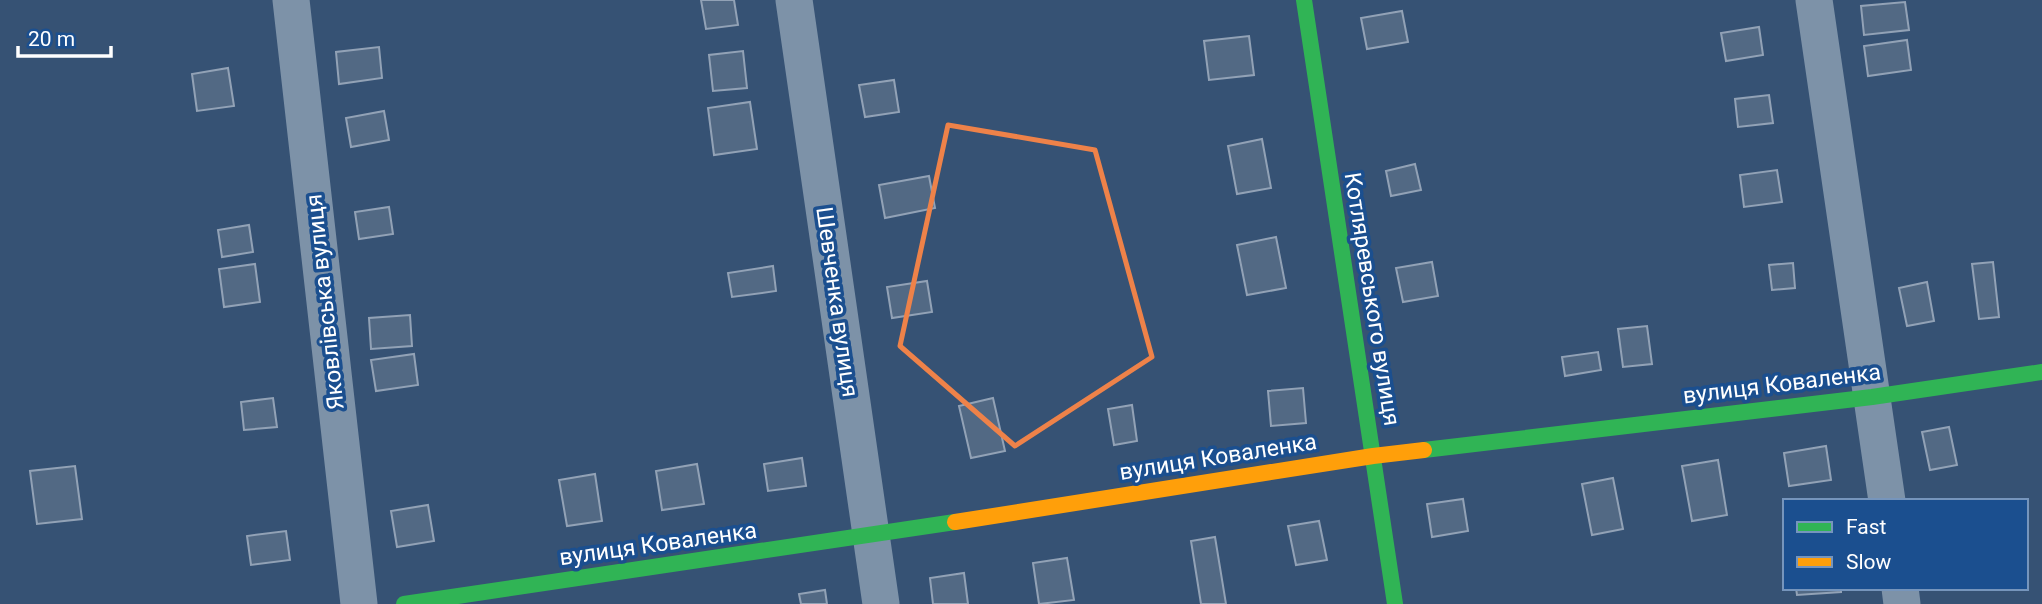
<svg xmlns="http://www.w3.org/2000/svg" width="2042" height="604" font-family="Roboto,sans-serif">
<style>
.building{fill:#526984;stroke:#92a2b6;stroke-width:2}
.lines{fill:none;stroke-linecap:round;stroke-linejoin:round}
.street{stroke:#7d92a8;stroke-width:37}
.fast{stroke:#30b455;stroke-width:16}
.slow{stroke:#ff9f0a;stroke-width:16}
.marked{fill:none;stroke:#ee8249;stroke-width:5;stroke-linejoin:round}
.labels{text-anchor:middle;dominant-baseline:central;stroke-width:7;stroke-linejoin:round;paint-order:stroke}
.street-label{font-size:23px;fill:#fff;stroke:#1b4f8f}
</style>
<rect width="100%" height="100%" fill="#365274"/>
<path class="building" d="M701 0H734L738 25 706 29Z
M1905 2 1909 30 1864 35 1861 6Z
M1402 11 1408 42 1367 49 1361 18Z
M1759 27 1763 55 1726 61 1721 33Z
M1249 36 1254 75 1209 80 1204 41Z
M1907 40 1911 70 1868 76 1864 46Z
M379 47 382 78 339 84 336 52Z
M743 51 747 88 713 91 709 55Z
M228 68 234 106 197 111 192 74Z
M894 80 899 112 865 117 859 85Z
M1769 95 1773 123 1738 127 1735 99Z
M750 102 757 149 714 155 708 108Z
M384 111 389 140 351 147 346 118Z
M1262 139 1271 188 1237 194 1228 146Z
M1415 164 1421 190 1391 196 1386 171Z
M1777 170 1782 202 1744 207 1740 175Z
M929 176 935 208 885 218 879 185Z
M389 207 393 234 359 239 355 212Z
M249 225 253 252 222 257 218 230Z
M1276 237 1286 288 1247 295 1237 245Z
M1432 262 1438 296 1403 302 1396 268Z
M1993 262 1999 317 1979 319 1972 264Z
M1793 263 1795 288 1772 290 1769 265Z
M255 264 260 302 224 307 219 269Z
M773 266 776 291 732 297 728 273Z
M927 281 932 312 892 318 887 287Z
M1927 282 1934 321 1907 326 1899 288Z
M410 315 412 346 371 349 369 318Z
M1647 326 1652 364 1623 367 1618 329Z
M1598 352 1601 370 1565 376 1562 357Z
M414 354 418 385 376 391 371 360Z
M1303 388 1306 423 1271 426 1268 391Z
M273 398 277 427 244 430 241 402Z
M993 398 1005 451 971 458 959 406Z
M1132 405 1137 441 1114 445 1108 409Z
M1949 427 1957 465 1930 470 1922 432Z
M1826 446 1831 480 1789 486 1784 453Z
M802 458 806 486 768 491 764 464Z
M1718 460 1727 515 1692 521 1682 466Z
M697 464 704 504 662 510 656 471Z
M75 466 82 519 37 524 30 471Z
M595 474 602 521 567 526 559 480Z
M1613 478 1623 529 1592 535 1582 484Z
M1463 499 1468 531 1432 537 1427 504Z
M428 505 434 541 397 547 391 511Z
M1319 521 1327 560 1296 565 1288 526Z
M286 531 290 560 251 565 247 536Z
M1215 537 1226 604H1201L1191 541Z
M1067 558 1074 600 1039 604 1033 563Z
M964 573 968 604H933L930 578Z
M1796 588H1841V592L1797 595Z
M825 590 827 604H801L799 594Z"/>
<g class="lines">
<path class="street" d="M291 0 359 604
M794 0 881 604
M1814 0 1887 501
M1900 588 1902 604"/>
<path class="fast" d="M1304 0 1395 604
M1424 450 1872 397 2042 372
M404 604 955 522"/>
<path class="slow" d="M955 522 1373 456 1424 450"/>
</g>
<path class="marked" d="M948 125 1095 150 1152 357 1015 446 900 346Z"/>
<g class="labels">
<g class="street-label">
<text transform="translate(1372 299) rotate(81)">Котляревського вулиця</text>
<text transform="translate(325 302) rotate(-96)">Яковлівська вулиця</text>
<text transform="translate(837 302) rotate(82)">Шевченка вулиця</text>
<text transform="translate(1782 384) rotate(-7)">вулиця Коваленка</text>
<text transform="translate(1218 457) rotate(-9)">вулиця Коваленка</text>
<text transform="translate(658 544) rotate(-8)">вулиця Коваленка</text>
</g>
</g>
<rect x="1783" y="499" width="245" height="91" fill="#1b4f8f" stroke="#7695bc" stroke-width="2"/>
<rect x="1797" y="522" width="35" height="10" fill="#30b455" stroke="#7695bc" stroke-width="2"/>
<text x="1846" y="534" font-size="21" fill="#ffffff">Fast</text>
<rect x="1797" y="557" width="35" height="10" fill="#ff9f0a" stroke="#7695bc" stroke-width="2"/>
<text x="1846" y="569" font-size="21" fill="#ffffff">Slow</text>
<path d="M18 46v10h93v-10" fill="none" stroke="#ffffff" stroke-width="3.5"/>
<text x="28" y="46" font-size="21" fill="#ffffff" stroke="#1b4f8f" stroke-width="5" paint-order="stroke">20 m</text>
</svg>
